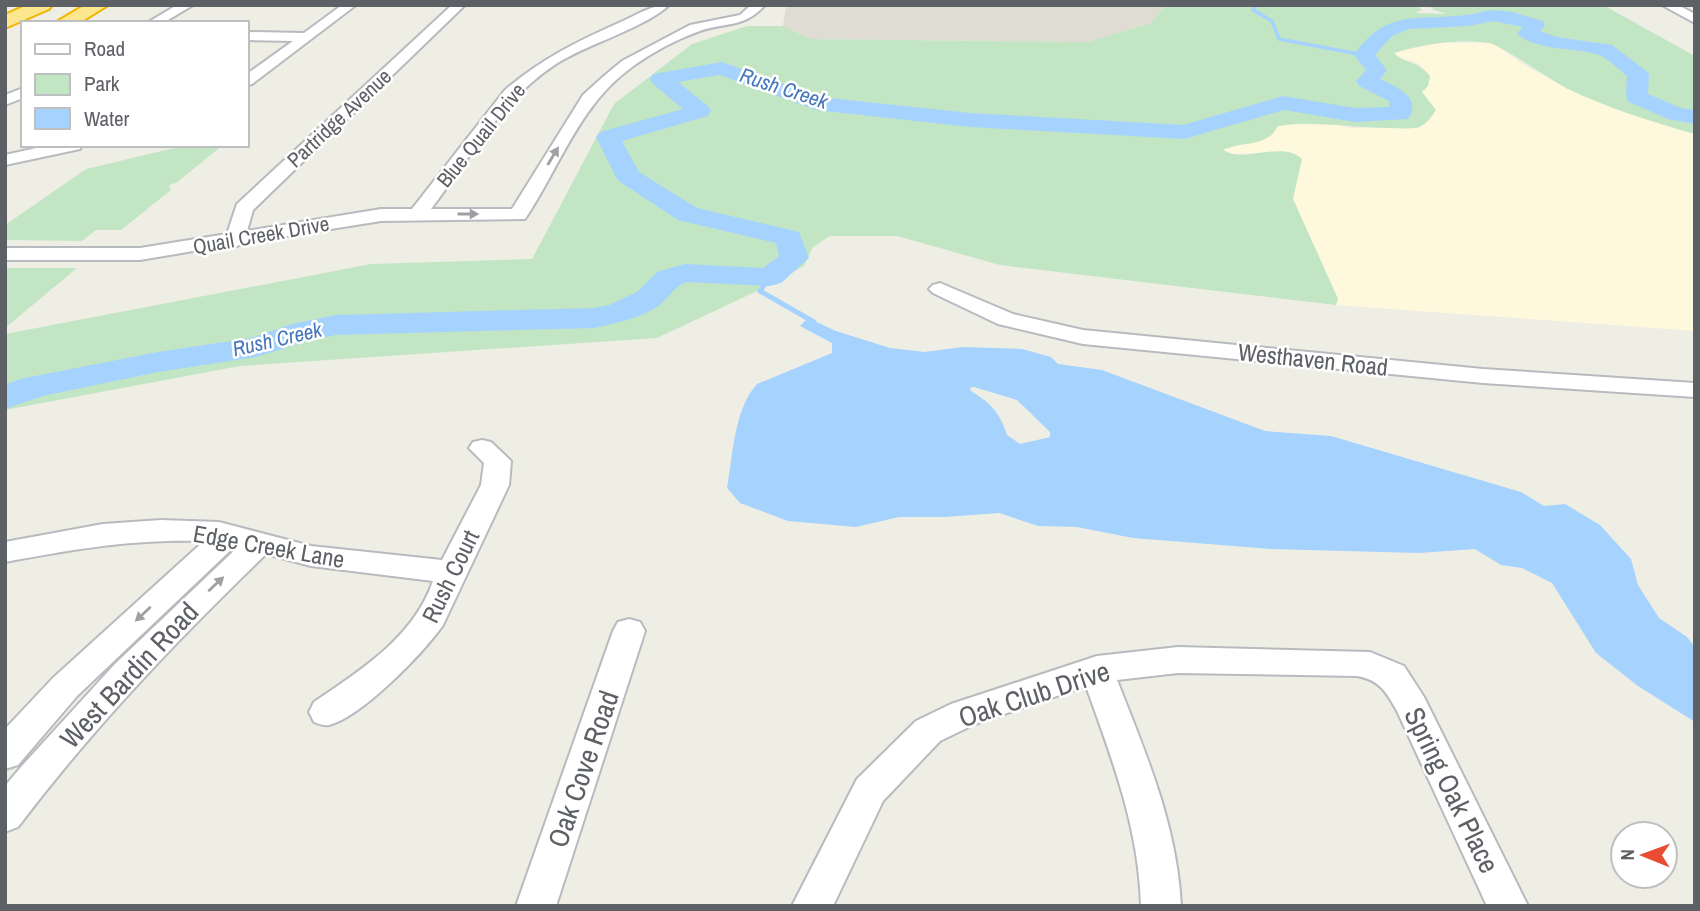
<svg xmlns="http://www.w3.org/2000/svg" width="1700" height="911" font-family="'Archivo Narrow',sans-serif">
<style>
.commercial{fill:#fef8dc}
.education{fill:#dfddd3}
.green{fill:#c2e6c4}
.water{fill:#a6d2fe;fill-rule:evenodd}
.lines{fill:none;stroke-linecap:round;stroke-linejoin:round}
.stream-far1{stroke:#a6d2fe;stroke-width:3.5}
.stream{stroke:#a6d2fe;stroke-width:5}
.river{fill:#a6d2fe;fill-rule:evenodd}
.minor-casing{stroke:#b7babf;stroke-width:4}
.highway-casing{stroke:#f2b602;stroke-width:4}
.minor{fill:#fff;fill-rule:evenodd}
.highway{fill:#fce78f;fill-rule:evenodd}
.oneway{fill:#9ea0a3}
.labels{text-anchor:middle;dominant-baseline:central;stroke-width:5;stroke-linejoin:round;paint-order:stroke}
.far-water-label{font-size:21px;font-style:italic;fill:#4577ba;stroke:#fff}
.far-street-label{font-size:21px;fill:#5d6065;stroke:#fff}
.street-label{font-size:24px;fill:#5d6065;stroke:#fff}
.near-street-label{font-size:28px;fill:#5d6065;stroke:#fff}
</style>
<rect width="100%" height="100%" fill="#efeee5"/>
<path class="commercial" d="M1436 43H1492L1529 68 1569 89 1621 111 1695 134V331L1336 305 1338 298 1293 199 1289 152 1233 154 1222 150 1272 136 1278 126 1294 124 1335 125 1351 128 1418 127 1422 92 1420 64 1398 57 1393 53Z"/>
<path class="education" d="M786 5H1165L1151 23 1087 42 810 39 783 26Z"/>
<path class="green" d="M1165 5H1416L1422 10 1415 13 1447 14 1434 10 1428 5H1603L1695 56V134C1652 122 1608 108 1568 89 1552 81 1499 44 1489 43 1458 38 1424 44 1394 53 1406 65 1416 59 1430 76L1428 86 1422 92 1436 110C1431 118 1425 126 1416 128 1407 129 1397 128 1388 128 1351 128 1315 120 1278 126 1265 149 1243 140 1223 150 1244 164 1282 140 1302 159L1293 199 1338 299 1336 305 1000 265 897 236H830L813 247 804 266 776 282 657 338 240 366 5 410V334L371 264 532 259 614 104 692 44 747 26H783L810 39 1087 42 1151 23Z
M187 145H223L176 183 169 185 171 190 121 230H96L82 241 5 240V225L86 169Z
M5 268H77L5 328Z"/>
<path class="water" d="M808 318 836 331 890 348 925 352 962 347 1022 349 1051 357 1058 364 1102 370 1265 431 1331 436 1521 492 1544 506 1565 504 1600 525 1631 559 1638 585 1659 618 1687 637 1695 647V722L1638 686 1596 653 1552 583 1522 568 1501 565 1475 549 1419 553 1271 549 1133 538 1077 527 1038 526 999 513 945 517H899L856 527 788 521 740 503 727 488C733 455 734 409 757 384L832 353V343L800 326ZM974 387 1017 400 1050 432V437L1020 444 1007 435C1000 413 991 403 971 391L970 388Z"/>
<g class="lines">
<path class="stream-far1" d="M1256 5 1253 10 1272 21 1279 39 1364 55"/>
<path class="stream" d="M770 277 760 291 814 322"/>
<path class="river" d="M1493 10 1512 12 1543 21 1545 25 1540 31 1557 37 1612 45 1645 70 1649 74 1648 94 1681 108 1695 110V124L1668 119 1629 102 1626 97 1627 76C1618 69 1607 57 1596 54 1576 48 1531 50 1517 33L1523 27 1493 21 1469 26 1409 29 1392 36 1375 55 1387 70 1380 79C1396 87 1423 97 1408 119L1355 122 1284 110 1184 139 970 127 816 110 720 75 678 82 708 106 711 111 708 116 622 141 639 172 697 208 799 232 809 258 781 283 770 286 687 282C673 286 669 299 657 307 638 319 616 323 594 328L336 335 311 340 256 357 158 372 43 396 5 409V385L20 379 158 352 251 338 292 324 336 315 594 308 609 305 637 292 657 272 685 264 763 268 779 256 776 243 678 220 620 182 616 177 596 137 600 132 683 109 653 84 650 79 653 74 722 62 820 97 970 113 1183 125 1283 96 1355 108 1389 107V101L1359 86 1356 81 1366 70 1354 55C1387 8 1417 21 1466 15 1476 14 1484 11 1493 10Z"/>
<defs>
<path id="minor" d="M177 5H193L163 23H147Z
M342 5H356L252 84 247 85V74L293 41 247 40V32L304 33Z
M452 5H465L253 210 247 231 381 209H412L505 90C541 59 580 40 623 21 639 14 651 5 669 5 645 28 587 44 556 64 502 99 469 159 431 209H512L583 95 604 76 622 61 690 25 740 15 751 5H765C744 29 724 22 697 32 675 40 651 53 632 67 579 105 560 167 525 219L381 221 243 243 235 247 229 245 140 260H5V248H140L227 234 237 204Z
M1662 5H1678L1695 14V23Z
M23 88V98L5 105V95Z
M50 145H82L80 149 5 165V155Z
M940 283 1013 314 1083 330 1483 369 1695 383V397L1483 383 1083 344 998 324 933 293 929 289 933 285Z
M482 440 491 442 511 461 509 485 443 625C424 652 362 717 329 725 324 726 319 724 314 722L309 712 314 702C361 670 414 637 433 581L311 566 266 554C177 640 93 728 18 827L5 832V786L21 767 115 664 238 547 235 546 77 696 18 765 5 769V729L53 678 204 541C133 539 75 549 5 562V542L103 524 161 520 219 522 311 546 442 560 481 485 484 463 469 448 473 442Z
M629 619 640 622 645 631 556 906H516L613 631 618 622Z
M1178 647 1370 652 1404 666 1424 697 1528 906H1487L1397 711C1386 691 1379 680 1357 676L1178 673 1117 680C1146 754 1177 825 1181 906H1141C1139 828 1112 759 1086 686L975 724 940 741 883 801 833 906H792L857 779 916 721 951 704 1097 656Z"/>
<path id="highway" d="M27 5H52L49 9 5 28V15Z
M85 5H108L79 23H55Z"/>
</defs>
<use href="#minor" class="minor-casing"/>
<use href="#highway" class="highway-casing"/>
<use href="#minor" class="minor"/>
<use href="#highway" class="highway"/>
</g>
<defs><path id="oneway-solid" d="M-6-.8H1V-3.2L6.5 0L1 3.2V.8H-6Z" transform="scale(1.75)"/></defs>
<g class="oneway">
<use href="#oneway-solid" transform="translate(553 156) rotate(-59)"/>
<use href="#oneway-solid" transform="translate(468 214)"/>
<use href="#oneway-solid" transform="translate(216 584) rotate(-43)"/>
<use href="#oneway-solid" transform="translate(143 614) rotate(137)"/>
</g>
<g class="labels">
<g class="far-water-label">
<text transform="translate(784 88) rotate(18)">Rush Creek</text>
<text transform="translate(277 339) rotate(-13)">Rush Creek</text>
</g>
<g class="far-street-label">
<text transform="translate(339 118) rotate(-43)">Partridge Avenue</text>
<text transform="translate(481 135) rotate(-51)">Blue Quail Drive</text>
<text transform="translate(261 235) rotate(-10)">Quail Creek Drive</text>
</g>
<g class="street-label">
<text transform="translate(1313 359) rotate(6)">Westhaven Road</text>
<text transform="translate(269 546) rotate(10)">Edge Creek Lane</text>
<text transform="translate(450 576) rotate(-64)">Rush Court</text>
</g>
<g class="near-street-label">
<text transform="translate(129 675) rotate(-47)">West Bardin Road</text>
<text transform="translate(1034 694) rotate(-18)">Oak Club Drive</text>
<text transform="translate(583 769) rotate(-71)">Oak Cove Road</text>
<text transform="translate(1452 790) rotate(64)">Spring Oak Place</text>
</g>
</g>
<rect width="1700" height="911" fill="none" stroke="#5d6065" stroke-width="14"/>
<rect x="21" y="21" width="228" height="126" fill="#ffffff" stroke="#bebfc1" stroke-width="2"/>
<rect x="35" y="44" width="35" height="10" fill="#ffffff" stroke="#bebfc1" stroke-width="2"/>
<text x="84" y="56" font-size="21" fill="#5d6065">Road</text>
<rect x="35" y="74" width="35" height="21" fill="#c2e6c4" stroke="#bebfc1" stroke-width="2"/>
<text x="84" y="91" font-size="21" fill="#5d6065">Park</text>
<rect x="35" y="108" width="35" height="21" fill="#a6d2fe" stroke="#bebfc1" stroke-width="2"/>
<text x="84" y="126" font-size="21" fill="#5d6065">Water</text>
<g transform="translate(1644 855) rotate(271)"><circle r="33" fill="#ffffff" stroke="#bebfc1" stroke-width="2"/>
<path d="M0-5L12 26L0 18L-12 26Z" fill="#e84c32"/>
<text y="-10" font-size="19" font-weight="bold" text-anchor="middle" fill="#5d6065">N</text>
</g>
</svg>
